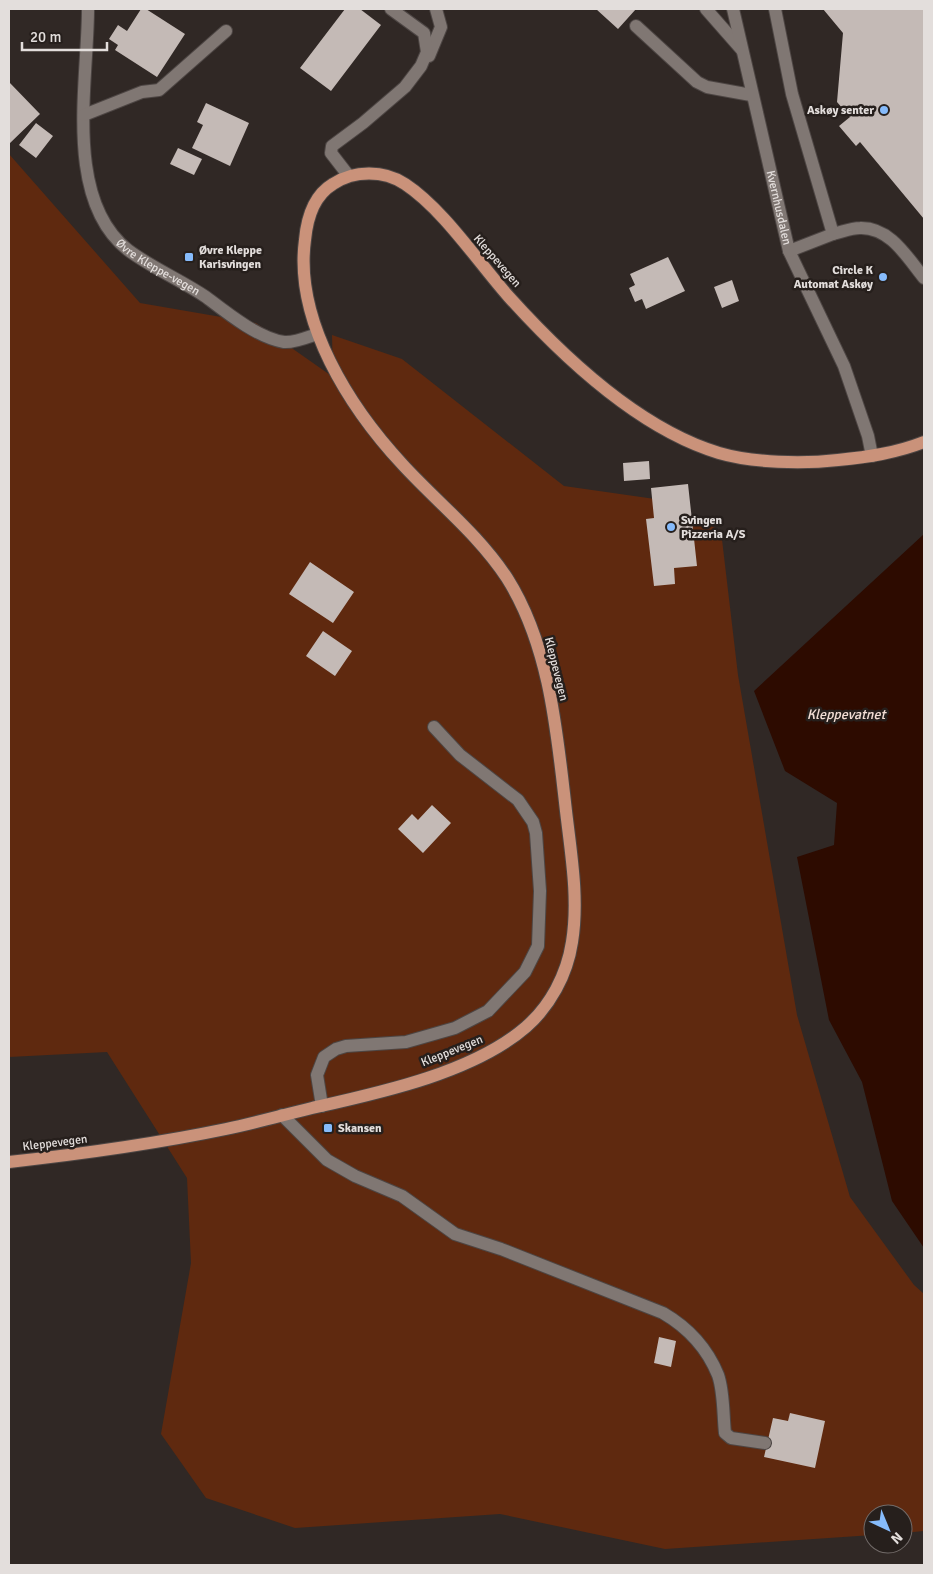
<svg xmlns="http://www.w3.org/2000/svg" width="933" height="1574" font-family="Signika,sans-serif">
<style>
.green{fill:#5f290f}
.water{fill:#2d0b00}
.building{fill:#c4bab6}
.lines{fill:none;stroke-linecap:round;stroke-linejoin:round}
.minor-casing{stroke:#4d4644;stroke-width:14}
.major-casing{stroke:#4d4644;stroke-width:14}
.minor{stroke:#807773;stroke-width:12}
.major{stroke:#ca927a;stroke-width:12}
.poi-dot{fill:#86bbfb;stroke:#261f1c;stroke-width:2}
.labels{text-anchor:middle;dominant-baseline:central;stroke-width:5;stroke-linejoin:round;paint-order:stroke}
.poi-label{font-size:12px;font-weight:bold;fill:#e3dedc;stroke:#261f1c;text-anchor:start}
.street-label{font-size:12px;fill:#e3dedc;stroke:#261f1c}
.water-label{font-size:14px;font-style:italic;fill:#f3ded5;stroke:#261f1c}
</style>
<rect width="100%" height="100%" fill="#302825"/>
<path class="green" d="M9 154 140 303 256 323 333 377 332 335 402 359 564 486 662 500 721 531 738 675 797 1015 850 1197 914 1285 924 1294V1531L903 1533V1514H873V1535L665 1549 500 1514 295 1528 206 1498 161 1434 191 1263 187 1178 107 1052 9 1057Z"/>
<path class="water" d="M924 534V1248L892 1201 862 1082 829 1020 797 857 834 845 837 803 785 771 754 691Z"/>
<path class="building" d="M141 9H146L185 34 157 77 115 50 118 45 109 39 118 25 127 31Z
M345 9H360L381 25 331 91 300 68Z
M596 9H636L618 29Z
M823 9H924V219L860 142 856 146 839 126 850 117 837 102 843 33Z
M9 82 40 114 9 144Z
M206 103 249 123 230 166 192 148 203 125 197 122Z
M36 123 53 136 36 158 19 145Z
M178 148 202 159 194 175 170 164Z
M668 257 685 291 646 309 642 299 635 302 629 288 635 285 630 274Z
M732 280 739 301 722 308 714 287Z
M649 461 650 479 624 481 623 463Z
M688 484 697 566 674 568 675 584 654 586 646 519 654 518 651 488Z
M310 562 354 592 333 623 289 594Z
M323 631 352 651 335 676 306 656Z
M432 805 451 823 423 853 398 829 412 814 418 820Z
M659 1337 676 1341 671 1367 654 1363Z
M790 1413 825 1421 815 1468 764 1457 773 1418 788 1421Z"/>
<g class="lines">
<defs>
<g id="minor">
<path id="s1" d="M88 9C88 81 63 199 128 250 152 268 181 280 206 297 227 313 258 338 284 342 294 343 308 337 317 334"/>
<path d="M706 9 742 50"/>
<path id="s2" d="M733 9 789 251 844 366 868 436 872 456"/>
<path d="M775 9 792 94 833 234 789 251"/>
<path d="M636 26 697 82 707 87 751 95"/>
<path d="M429 56 441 27 436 9"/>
<path d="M84 115 142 92 159 90 226 31"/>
<path d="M348 175 331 153 332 146 363 123 405 87 421 66 427 52 424 33 391 9"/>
<path d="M833 234C842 232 851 228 860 228 890 227 907 257 924 278"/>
<path d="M322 1106 317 1075 324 1057 336 1049 346 1046 406 1042 455 1028 488 1011 525 972 538 946 540 891 536 833 533 822 518 800 460 755 434 727"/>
<path d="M282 1115 327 1160 355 1176 402 1196 455 1234 501 1249 663 1313C687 1327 707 1348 718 1375 724 1392 723 1415 725 1433L731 1438 765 1443"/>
</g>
<path id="major" d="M9 1162C81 1154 154 1144 226 1129 255 1123 283 1115 312 1108 379 1093 473 1073 526 1027 550 1006 567 975 572 942 579 899 571 854 566 811 557 733 550 646 507 578 478 534 438 503 403 465 350 408 294 321 305 240 307 218 313 196 333 184 354 170 384 170 405 184 443 209 478 262 509 297 564 358 639 429 719 453 753 463 803 464 838 460 868 457 896 453 924 442"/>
</defs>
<use href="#minor" class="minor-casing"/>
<use href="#major" class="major-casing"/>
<use href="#minor" class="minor"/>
<use href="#major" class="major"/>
</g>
<g class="poi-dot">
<circle cx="884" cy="110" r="5"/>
<rect x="184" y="252" width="10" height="10" rx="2.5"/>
<circle cx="883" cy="277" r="5"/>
<circle cx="671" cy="527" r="5"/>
<rect x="323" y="1123" width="10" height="10" rx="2.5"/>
</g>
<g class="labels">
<g class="poi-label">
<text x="874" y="110" text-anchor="end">Askøy senter</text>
<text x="199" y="250">Øvre Kleppe<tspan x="199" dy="14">Karisvingen</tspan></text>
<text x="873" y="270" text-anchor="end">Circle K<tspan x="873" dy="14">Automat Askøy</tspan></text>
<text x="681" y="520">Svingen<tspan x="681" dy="14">Pizzeria A/S</tspan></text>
<text x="338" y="1128">Skansen</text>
</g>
<g class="street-label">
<text stroke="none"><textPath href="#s2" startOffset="204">Kvernhusdalen</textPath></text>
<text transform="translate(497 261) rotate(49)">Kleppevegen</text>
<text stroke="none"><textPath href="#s1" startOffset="288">Øvre Kleppe-vegen</textPath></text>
<text transform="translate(556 669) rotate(76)">Kleppevegen</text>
<text transform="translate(452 1051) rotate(-22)">Kleppevegen</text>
<text transform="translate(55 1143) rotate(-7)">Kleppevegen</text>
</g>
<g class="water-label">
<text x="846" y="714">Kleppevatnet</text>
</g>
</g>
<rect width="933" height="1574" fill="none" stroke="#e3dedc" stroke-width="20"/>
<g transform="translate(888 1529) rotate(136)"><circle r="24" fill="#261f1c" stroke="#726b69"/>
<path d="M0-4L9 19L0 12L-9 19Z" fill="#86bbfb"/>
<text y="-8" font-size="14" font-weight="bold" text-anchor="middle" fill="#e3dedc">N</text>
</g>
<path d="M22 42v8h85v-8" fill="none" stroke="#e3dedc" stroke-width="2.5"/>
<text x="30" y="42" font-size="15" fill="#e3dedc" stroke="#261f1c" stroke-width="4" paint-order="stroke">20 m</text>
</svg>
